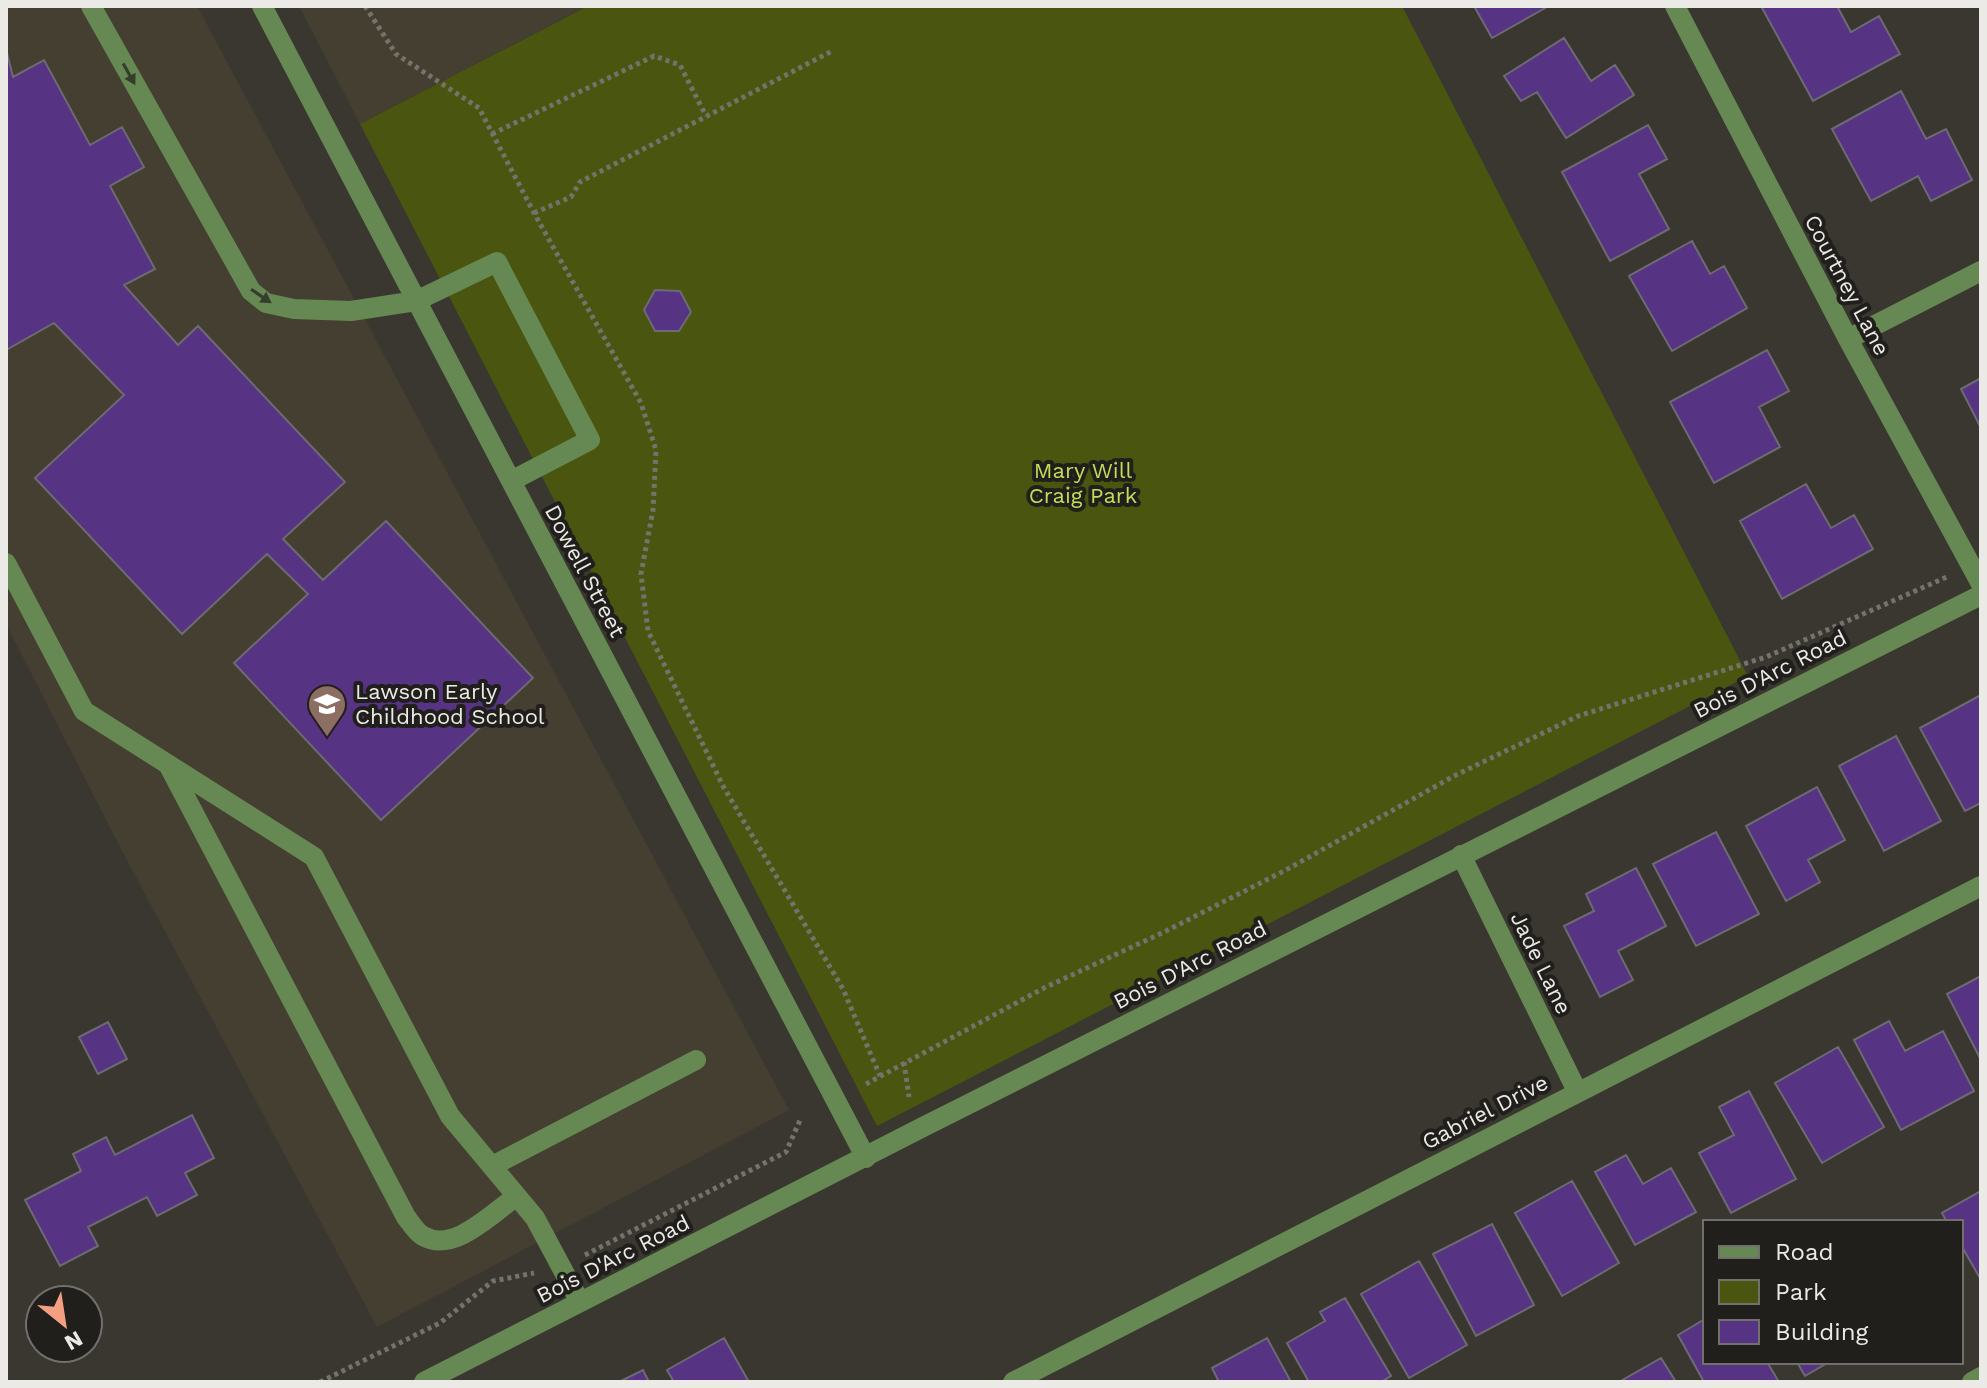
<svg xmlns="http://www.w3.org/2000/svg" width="1987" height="1388" font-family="'Work Sans',sans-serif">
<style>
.built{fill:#453f31}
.green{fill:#4a550f}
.building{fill:#563383;stroke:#6d6a73;stroke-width:2}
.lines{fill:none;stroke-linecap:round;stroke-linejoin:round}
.path{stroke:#75726c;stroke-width:5;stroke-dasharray:4 4;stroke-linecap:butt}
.minor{stroke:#668853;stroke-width:20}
.oneway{fill:#353e2c}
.labels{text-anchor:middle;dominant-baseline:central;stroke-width:8;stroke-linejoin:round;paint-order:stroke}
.street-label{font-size:22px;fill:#eceae6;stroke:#201f1b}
.park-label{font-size:22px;fill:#c4dc57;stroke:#201f1b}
.poi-label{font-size:22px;fill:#eceae6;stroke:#201f1b;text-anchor:start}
</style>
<rect width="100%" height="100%" fill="#3a3730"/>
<path class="built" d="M6 6H197L789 1110 377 1327 122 851 6 624Z
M299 6H587L360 124Z"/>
<path class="green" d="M588 6H1402L1748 676 877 1126 360 124Z"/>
<path class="building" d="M1474 6H1547V7L1492 38Z
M1761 6H1837L1851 32 1879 16 1900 54 1813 101Z
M1564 38 1591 81 1615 65 1634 95 1566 138 1537 92 1521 101 1504 76Z
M6 49 13 77 44 60 90 145 122 127 144 167 110 186 155 269 124 285 178 345 198 326 345 482 283 539 323 580 386 521 533 678 381 820 234 663 308 594 267 554 182 634 35 478 124 395 54 323 6 350Z
M1901 91 1926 139 1946 129 1972 180 1931 201 1918 176 1871 201 1832 129Z
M1648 125 1667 159 1639 174 1669 229 1610 261 1562 172Z
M1692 241 1710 274 1724 266 1747 308 1672 351 1629 276Z
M655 290 680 291 691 312 679 331H655L644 310Z
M1767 350 1789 391 1759 407 1780 447 1714 483 1670 402Z
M1981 378V428L1961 389Z
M1806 484 1831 528 1854 515 1873 549 1782 599 1740 521Z
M1981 695V803L1965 811 1920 728Z
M1896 736 1941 821 1884 851 1839 766Z
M1817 787 1845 840 1808 860 1820 882 1786 901 1746 826Z
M1716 832 1759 914 1696 946 1653 864Z
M1636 868 1666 926 1618 951 1633 980 1600 997 1564 926 1594 911 1586 894Z
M1981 976V1060L1947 994Z
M1889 1021 1905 1051 1943 1031 1974 1091 1901 1130 1854 1040Z
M108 1022 127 1059 98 1074 79 1037Z
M1838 1047 1884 1127 1822 1163 1775 1083Z
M1749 1091 1796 1179 1731 1213 1699 1153 1734 1135 1719 1107Z
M192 1115 214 1158 185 1173 197 1195 157 1216 147 1197 88 1227 98 1246 60 1266 25 1200 81 1171 73 1154 106 1137 115 1155Z
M1626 1155 1643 1184 1671 1168 1696 1212 1635 1245 1595 1172Z
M1572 1181 1619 1263 1562 1296 1515 1213Z
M1981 1191V1280L1961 1245V1222H1947L1942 1213Z
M1492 1224 1534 1305 1476 1336 1433 1254Z
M1419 1261 1467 1345 1409 1378 1361 1294Z
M1345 1298 1391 1376 1381 1382H1309L1287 1343 1325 1321 1320 1312Z
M1705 1319V1362H1767L1779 1382H1704L1678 1335Z
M724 1338 749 1382H674L667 1370Z
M1267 1338 1291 1382H1219L1212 1368Z
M1661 1358 1676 1382H1619Z
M1797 1362H1829L1805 1376Z
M643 1370 649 1382H619Z"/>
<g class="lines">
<path class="path" d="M365 6 396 54 479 108 534 213 641 403 656 450 653 510 641 574 648 631 723 786 843 989 880 1076
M492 134 654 56 680 65 706 116
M534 213 571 197 580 182 834 50
M904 1062 909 1097
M866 1084 1044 988 1164 932 1284 871 1454 776 1578 716 1766 657 1949 576
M585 1255 786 1152 801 1118
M320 1382 440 1323 493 1281 534 1273"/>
<path class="minor" d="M91 6 251 291 266 303 294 309 351 311 416 301 497 262 590 440 511 481
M262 6 866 1158
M1675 6 1848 339 1981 584
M1848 339 1981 271
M6 563 84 711 314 857 450 1116 535 1218 580 1302
M169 766 406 1217C411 1223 416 1232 423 1236 454 1254 492 1213 517 1196
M1461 855 1577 1091
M492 1166 696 1060
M424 1382 925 1126 1981 595
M1013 1382 1981 886
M1972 1382 1981 1377"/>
</g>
<defs><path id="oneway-solid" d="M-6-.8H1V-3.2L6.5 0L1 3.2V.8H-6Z" transform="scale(2)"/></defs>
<g class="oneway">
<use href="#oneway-solid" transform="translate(129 74) rotate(61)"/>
<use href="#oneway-solid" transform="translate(261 296) rotate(34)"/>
</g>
<defs>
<symbol id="school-pin" viewBox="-11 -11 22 30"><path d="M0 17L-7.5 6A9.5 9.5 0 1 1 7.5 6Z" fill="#8d6e63" stroke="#201f1b"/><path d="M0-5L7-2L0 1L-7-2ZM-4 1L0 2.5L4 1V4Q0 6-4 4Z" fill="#fff"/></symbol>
</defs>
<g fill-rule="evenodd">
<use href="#school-pin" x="305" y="682" width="44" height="60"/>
</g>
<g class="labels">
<g class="street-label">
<text transform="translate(1847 285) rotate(62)">Courtney Lane</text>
<text transform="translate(585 571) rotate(62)">Dowell Street</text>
<text transform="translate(1770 674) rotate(-27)">Bois D'Arc Road</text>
<text transform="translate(1541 963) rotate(64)">Jade Lane</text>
<text transform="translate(1190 965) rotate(-27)">Bois D'Arc Road</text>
<text transform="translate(1485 1112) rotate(-27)">Gabriel Drive</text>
<text transform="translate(613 1259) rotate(-27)">Bois D'Arc Road</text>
</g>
<g class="park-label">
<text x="1083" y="470">Mary Will<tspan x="1083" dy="25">Craig Park</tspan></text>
</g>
<g class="poi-label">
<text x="355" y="691">Lawson Early<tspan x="355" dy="25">Childhood School</tspan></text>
</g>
</g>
<rect width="1987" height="1388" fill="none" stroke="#eceae6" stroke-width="16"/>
<rect x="1703" y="1220" width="260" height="144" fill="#201f1b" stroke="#72706c" stroke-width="2"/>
<rect x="1719" y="1246" width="40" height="12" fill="#668853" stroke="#72706c" stroke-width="2"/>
<text x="1775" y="1260" font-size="24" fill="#eceae6">Road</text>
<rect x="1719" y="1280" width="40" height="24" fill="#4a550f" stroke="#72706c" stroke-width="2"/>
<text x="1775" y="1300" font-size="24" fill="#eceae6">Park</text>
<rect x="1719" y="1320" width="40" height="24" fill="#563383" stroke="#72706c" stroke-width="2"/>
<text x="1775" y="1340" font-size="24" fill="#eceae6">Building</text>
<g transform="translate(64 1324) rotate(150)"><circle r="38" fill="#201f1b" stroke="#72706c" stroke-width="2"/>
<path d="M0-6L14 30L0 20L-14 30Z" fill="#f2a081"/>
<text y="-12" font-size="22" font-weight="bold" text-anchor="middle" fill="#eceae6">N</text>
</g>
</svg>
